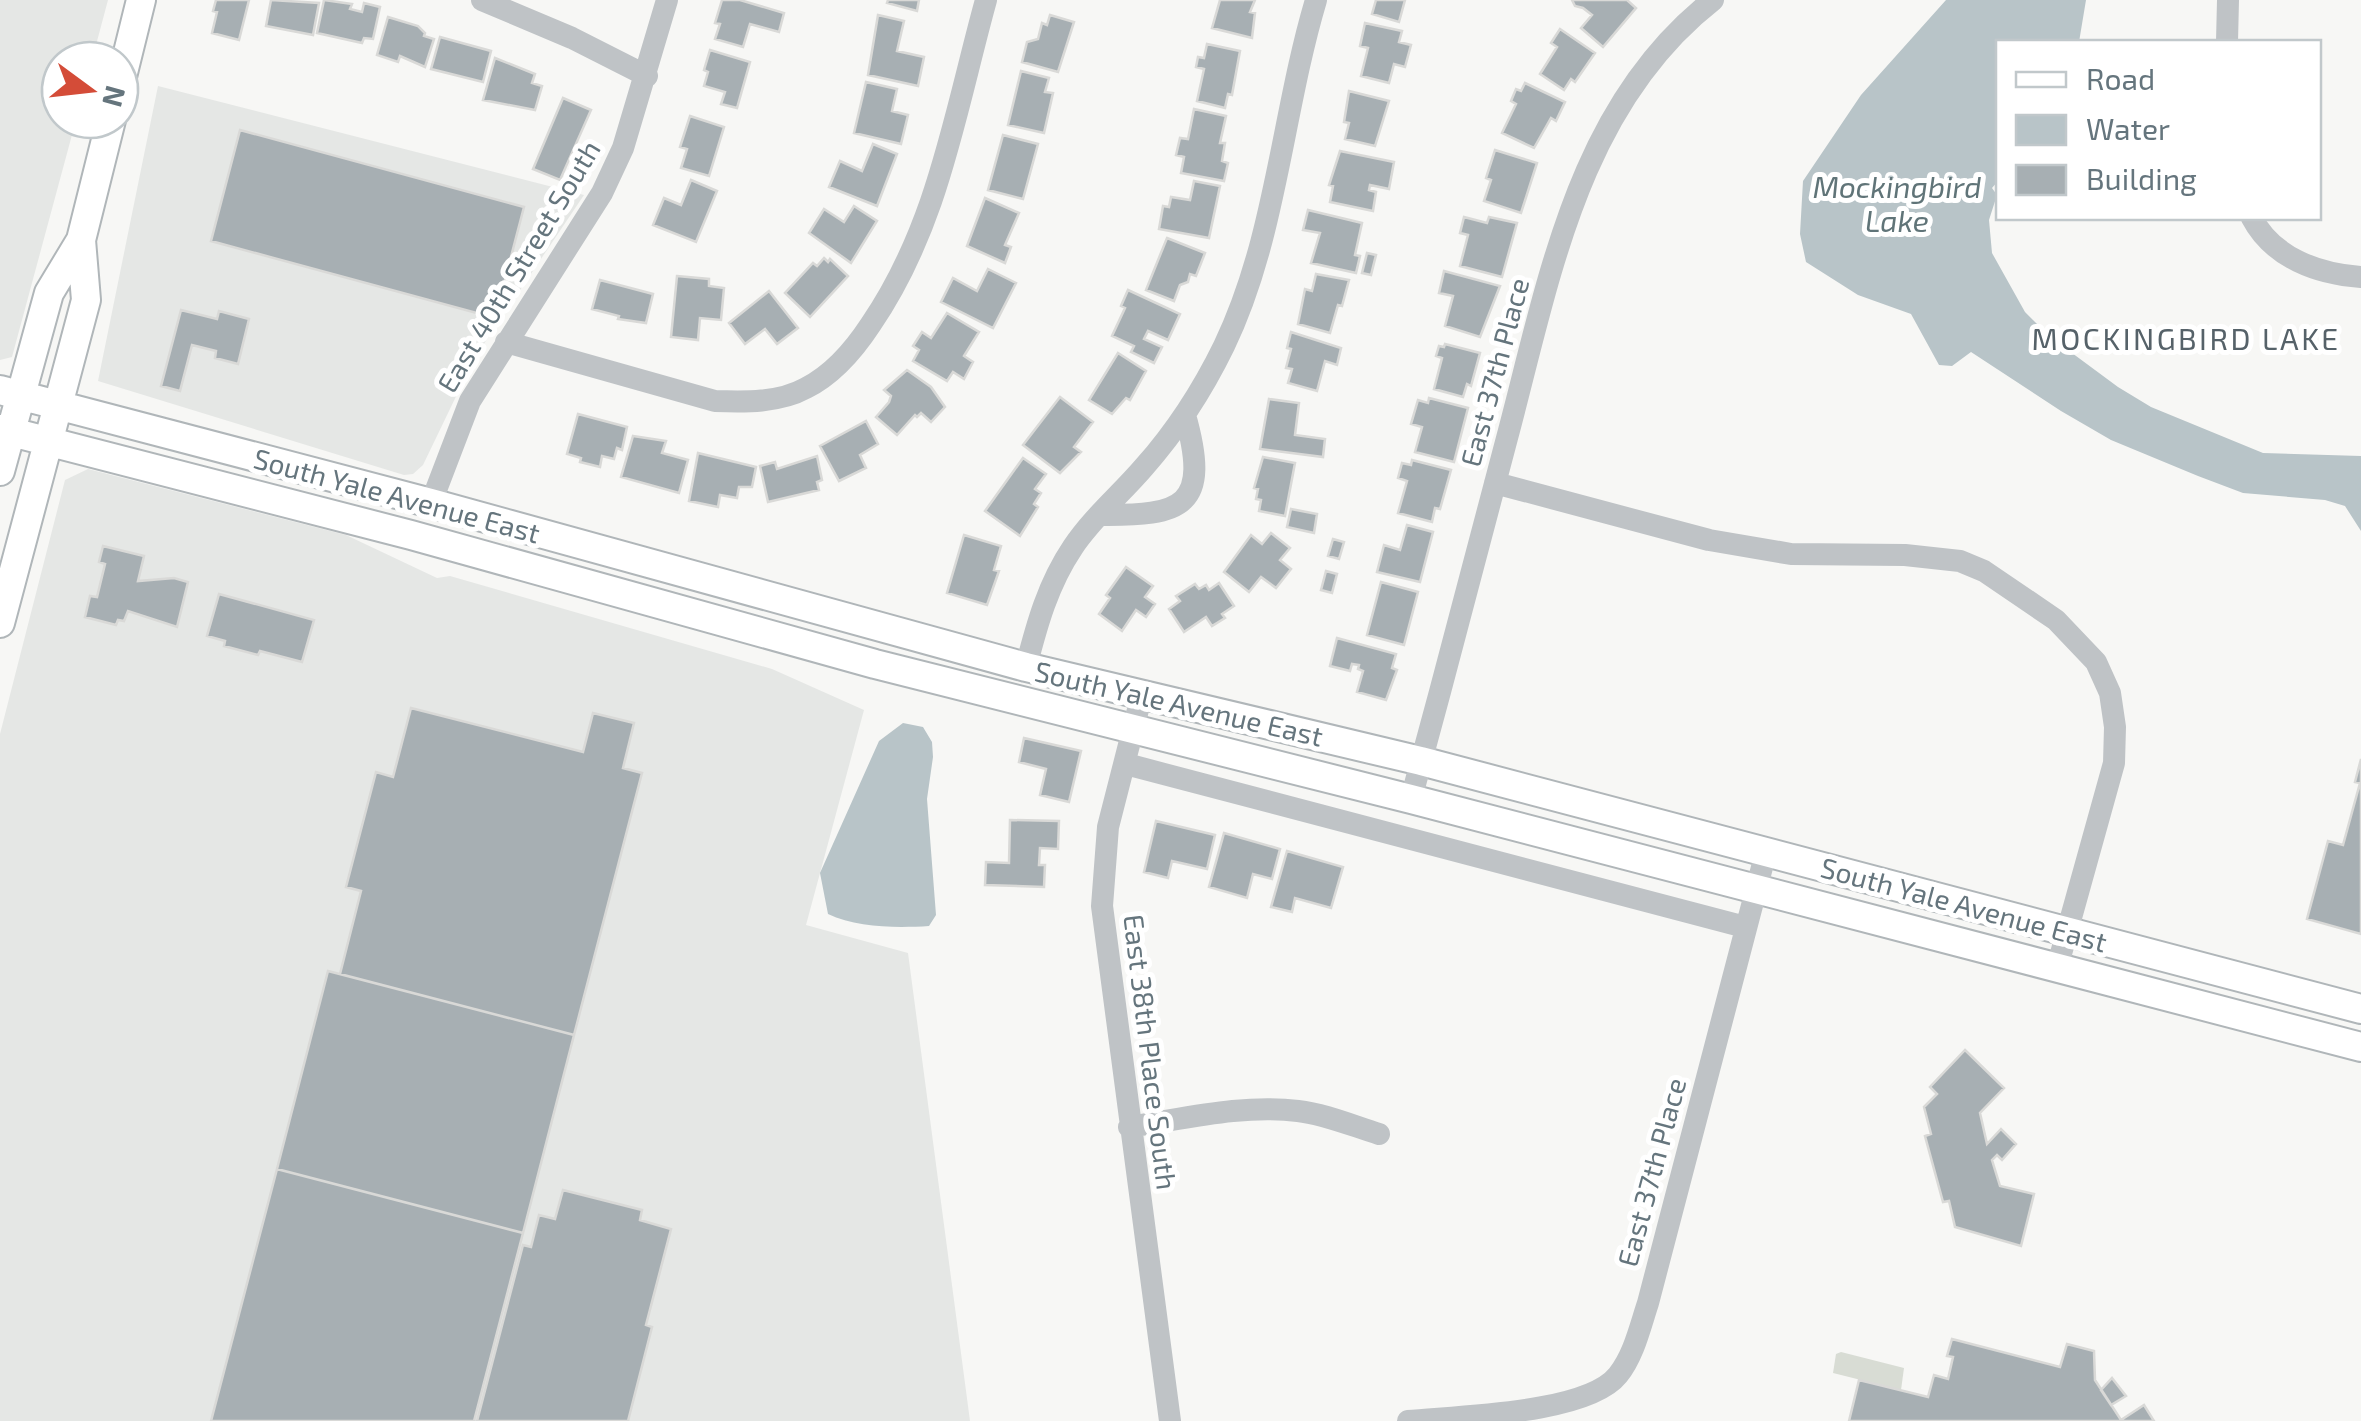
<svg xmlns="http://www.w3.org/2000/svg" width="2361" height="1421" font-family="'Exo 2',sans-serif">
<style>
.built{fill:#e5e7e5}
.green{fill:#d8dcd4}
.water{fill:#b8c4c8}
.building{fill:#a7afb3;stroke:#d9d9d7;stroke-width:2.5}
.lines{fill:none;stroke-linecap:round;stroke-linejoin:round}
.major-casing{stroke:#b0b6b9;stroke-width:32}
.minor{stroke:#bfc3c6;stroke-width:22}
.major{stroke:#fff;stroke-width:28}
.labels{text-anchor:middle;dominant-baseline:central;stroke-width:10;stroke-linejoin:round;paint-order:stroke}
.street-label{font-size:28px;fill:#65757d;stroke:#fff}
.water-label{font-size:30px;font-style:italic;fill:#607478;stroke:#fff}
.neighbourhood-label{font-size:30px;letter-spacing:2.5px;fill:#566269;stroke:#fff}
</style>
<rect width="100%" height="100%" fill="#f7f7f5"/>
<path class="built" d="M0 0H108L92 60H60V120H76L12 357 0 360Z
M158 86 584 195 475 357 423 465 413 474 404 475 98 381Z
M88 469 346 535 437 578 450 576 772 669 864 710 806 925 908 953 970 1421H0V734L65 480Z"/>
<path class="green" d="M1841 1352 1904 1368 1901 1390 1833 1373 1836 1354Z"/>
<path class="water" d="M1946 0H2086L2079 42H1998V181L1992 188 1997 195 1989 220 1992 253 2025 312 2049 336 2118 387 2151 407 2263 453 2361 456V531L2345 506 2325 500 2243 493 2198 476 2111 440 2061 411 1971 352 1952 366 1939 365 1911 314 1858 295 1806 262 1800 234 1803 181 1861 95Z
M903 723 923 727 932 742 933 757 927 799 936 915 929 926C898 928 857 928 828 914L820 873 879 741Z"/>
<path class="building" d="M216 0H249L239 40 212 33 217 12 213 11Z
M271 0 319 3 313 35 266 26Z
M324 0 352 4 350 9 362 12 364 3 380 7 373 39 364 38 362 43 317 33Z
M722 0H740L784 13 779 32 750 24 743 47 715 39 720 24 715 23Z
M888 0H919L917 11 887 3Z
M1220 0H1255L1250 12 1255 13 1252 38 1212 28Z
M1376 0H1405L1399 22 1372 14Z
M1572 0H1627L1636 8 1603 47 1581 28 1592 15 1583 8 1575 6Z
M878 15 904 21 897 51 924 57 918 86 868 75Z
M1050 15 1074 22 1058 72 1022 62 1027 42 1038 39 1042 23 1047 25Z
M388 17 418 26 425 33 424 36 434 39 425 67 400 56 398 62 377 55Z
M1365 23 1402 31 1399 42 1411 45 1405 67 1394 64 1389 83 1361 76 1368 48 1360 46Z
M1560 29 1595 53 1575 82 1571 79 1564 90 1540 74 1557 47 1551 43Z
M440 37 491 51 483 82 431 69Z
M1207 44 1240 51 1232 95 1228 94 1225 108 1197 101 1204 69 1196 67 1198 57 1204 58Z
M710 50 750 62 737 108 721 104 725 92 704 86 708 72 704 70Z
M495 58 535 74 532 83 542 86 535 110 483 100Z
M1021 71 1049 78 1045 92 1053 93 1044 133 1008 125Z
M866 82 897 89 892 111 908 115 901 144 854 133Z
M1525 83 1565 102 1556 121 1551 118 1534 148 1502 133 1516 104 1511 101 1516 89 1521 91Z
M1349 91 1389 101 1375 146 1345 139 1349 123 1344 122Z
M563 98 591 110 560 180 533 169Z
M1194 109 1226 116 1220 143H1225L1222 161 1228 163 1224 181 1181 173 1184 157 1176 155 1180 138 1188 139Z
M690 116 724 127 709 176 681 168 687 149 680 147Z
M240 130 524 207 495 318 211 241Z
M1003 135 1038 144 1023 199 988 190Z
M873 144 897 154 877 206 829 187 840 161 862 171Z
M1495 150 1537 163 1521 213 1484 201 1491 180 1486 178Z
M1340 151 1394 162 1389 189 1370 185 1369 190 1376 192 1373 211 1330 202 1333 186 1329 185Z
M691 180 717 191 696 242 653 225 664 198 681 205Z
M1194 181 1220 186 1209 238 1159 229 1163 206 1169 207 1171 197 1190 200Z
M985 198 1019 213 1005 245 1011 247 1005 263 967 246Z
M854 206 877 221 851 263 809 233 824 209 844 222Z
M1308 210 1362 223 1355 255 1360 256 1356 273 1311 263 1320 233 1303 230Z
M1464 217 1487 223 1489 217 1517 223 1502 277 1460 266 1468 235 1460 233Z
M1167 238 1205 253 1196 276 1190 274 1188 282 1180 285 1174 301 1146 290Z
M1367 253 1376 255 1371 275 1362 273Z
M824 258 828 262 830 259 848 276 810 317 785 293 813 263 817 266Z
M988 269 1016 283 993 328 941 302 953 278 977 291Z
M1444 271 1500 286 1480 337 1445 326 1453 296 1439 293Z
M1316 274 1349 280 1342 306 1338 305 1330 333 1298 324 1305 289 1312 291Z
M677 276 709 279V286L724 288 721 320 700 318 698 340 671 337Z
M600 280 653 294 646 323 618 319 619 316 592 309Z
M1128 290 1180 314 1168 340 1148 331 1144 339 1162 347 1154 363 1131 352 1134 346 1112 336 1125 308 1121 306Z
M769 291 798 328 777 344 765 329 745 344 729 323Z
M181 310 217 319 219 311 249 319 238 364 215 358 216 351 192 345 180 391 161 386Z
M947 313 979 332 964 356 973 362 964 379 953 372 947 381 913 361 919 350 913 346 922 332 931 338Z
M1291 332 1341 348 1337 365 1325 361 1317 391 1288 383 1292 369 1286 368 1291 349 1287 348Z
M1445 344 1480 353 1471 386 1467 384 1463 397 1434 389 1442 358 1436 356 1439 346 1444 347Z
M1118 353 1146 371 1130 400 1126 398 1112 414 1089 400Z
M907 370 931 387 945 407 931 422 921 413 917 417 915 415 897 435 876 417 889 402 891 396 884 390Z
M1060 397 1093 422 1074 447 1081 452 1060 473 1023 445Z
M1429 398 1468 408 1454 462 1415 452 1422 427 1411 424 1418 400 1428 403Z
M1269 399 1299 403 1295 435 1325 439 1323 457 1260 449Z
M578 414 627 427 622 450 617 448 614 459 602 456 600 467 580 462 581 458 567 454Z
M866 421 878 444 860 455 866 468 839 481 820 446Z
M633 436 666 441 662 453 688 460 679 493 621 477Z
M698 453 756 467 752 487H739L737 498 720 495 718 507 689 501Z
M817 456 822 480 817 482 819 490 768 502 760 466 775 462 777 469Z
M1263 457 1295 463 1285 516 1259 511 1261 500 1256 499 1258 489 1254 488Z
M1023 458 1046 474 1035 489 1041 493 1034 504 1038 507 1020 536 985 511Z
M1412 460 1451 470 1440 509 1435 508 1432 522 1398 513 1407 481 1398 478 1402 463 1411 465Z
M1291 509 1317 514 1314 533 1287 527Z
M1407 525 1433 532 1420 582 1377 572 1384 545 1400 550Z
M1271 533 1290 548 1280 560 1291 569 1276 588 1261 577 1249 592 1224 572 1251 535 1262 544Z
M964 535 1001 546 994 570 999 571 987 605 947 593Z
M1333 539 1344 542 1339 559 1328 556Z
M103 546 144 556 138 581 174 578 188 582 177 627 128 611 124 621 118 620 116 625 85 617 90 596 97 597 105 564 99 562Z
M1126 567 1153 586 1145 597 1155 604 1146 617 1136 610 1122 631 1099 614 1110 598 1106 595Z
M1326 571 1337 574 1332 593 1321 590Z
M1381 582 1418 592 1404 645 1367 635Z
M1219 583 1234 606 1222 614 1225 618 1212 626 1206 617 1184 632 1169 609 1180 601 1176 596 1195 584 1199 589 1206 585 1209 590Z
M219 594 314 620 302 662 260 651 258 655 224 646 225 641 207 636Z
M1337 638 1396 654 1392 668 1397 670 1386 700 1357 692 1363 671 1358 669 1359 665 1352 664 1350 671 1330 666Z
M411 708 583 752 593 713 634 723 623 768 642 773 574 1035 340 974 361 891 346 887 376 772 393 777Z
M1024 738 1081 751 1069 802 1040 795 1046 769 1019 762Z
M2361 759V934L2307 919 2328 841 2343 845 2360 783 2355 782Z
M1010 820 1059 821 1058 849 1040 848 1039 865H1045L1044 887 985 885 986 862 1009 863Z
M1156 821 1215 835 1207 869 1172 861 1168 878 1144 872Z
M1224 833 1280 849 1272 879 1253 874 1247 898 1209 887Z
M1287 851 1343 867 1331 908 1295 898 1292 912 1271 907Z
M328 971 574 1035 523 1233 277 1169Z
M1965 1050 2004 1088 1980 1113 1987 1144 2001 1129 2016 1144 2002 1160 1997 1155 1992 1160 2000 1186 2034 1194 2021 1246 1955 1227 1949 1201 1943 1202 1925 1136 1931 1134 1924 1107 1937 1094 1930 1087Z
M277 1169 523 1233 474 1421H211Z
M563 1190 642 1210 640 1220 671 1229 646 1325 652 1327 628 1421H477L523 1245 531 1247 539 1215 555 1219Z
M1952 1339 2060 1367 2067 1344 2094 1351 2095 1380 2121 1420 2144 1405 2154 1421H1849L1859 1380 1928 1397 1934 1375 1948 1379 1953 1357 1947 1356Z
M2112 1378 2126 1396 2111 1405 2101 1390Z"/>
<g class="lines">
<defs>
<path id="major" d="M120 85 141 0
M0 390 431 503 1026 667 1421 761 2361 1009
M0 429 411 535 875 664 1411 799 2361 1047
M0 471 49 293 81 240 111 120
M0 623 86 300 81 240"/>
</defs>
<use href="#major" class="major-casing"/>
<path class="minor" d="M482 0 572 38 647 76
M2227 42 2228 0
M2252 218C2273 258 2318 274 2361 277
M506 342 715 401C745 402 779 403 806 388 834 374 854 350 871 324 938 226 955 112 986 0
M1495 483 1709 540 1791 554 1905 555 1960 561 1984 571 2056 620 2096 662 2110 693 2115 727 2114 763 2057 968
M431 503 470 401 602 193 623 148 667 0
M1099 515C1183 516 1211 507 1185 415
M1026 667C1037 624 1048 584 1073 547 1093 517 1121 494 1144 467 1176 431 1203 389 1224 346 1276 238 1282 114 1316 0
M1142 694 1108 827 1102 906 1170 1421
M1126 764 1745 927
M1411 799C1444 679 1475 559 1507 438 1549 281 1577 106 1713 0
M1129 1127C1184 1119 1242 1104 1298 1111 1325 1114 1353 1126 1379 1134
M1408 1421C1458 1416 1587 1414 1618 1375 1634 1355 1640 1327 1648 1303L1766 852"/>
<use href="#major" class="major"/>
</g>
<g class="labels">
<g class="street-label">
<text transform="translate(518 266) rotate(-59)">East 40th Street South</text>
<text transform="translate(1494 372) rotate(-75)">East 37th Place</text>
<text transform="translate(397 495) rotate(15)">South Yale Avenue East</text>
<text transform="translate(1179 703) rotate(13)">South Yale Avenue East</text>
<text transform="translate(1964 904) rotate(15)">South Yale Avenue East</text>
<text transform="translate(1151 1052) rotate(83)">East 38th Place South</text>
<text transform="translate(1651 1172) rotate(-75)">East 37th Place</text>
</g>
<g class="water-label">
<text x="1897" y="186">Mockingbird<tspan x="1897" dy="34">Lake</tspan></text>
</g>
<g class="neighbourhood-label">
<text x="2186" y="338">MOCKINGBIRD LAKE</text>
</g>
</g>
<rect x="1996" y="40" width="325" height="180" fill="#ffffff" stroke="#c1c8cb" stroke-width="2.5"/>
<rect x="2016" y="72" width="50" height="15" fill="#ffffff" stroke="#c1c8cb" stroke-width="2.5"/>
<text x="2086" y="90" font-size="30" fill="#65757d">Road</text>
<rect x="2016" y="115" width="50" height="30" fill="#b8c4c8" stroke="#c1c8cb" stroke-width="2.5"/>
<text x="2086" y="140" font-size="30" fill="#65757d">Water</text>
<rect x="2016" y="165" width="50" height="30" fill="#a7afb3" stroke="#c1c8cb" stroke-width="2.5"/>
<text x="2086" y="190" font-size="30" fill="#65757d">Building</text>
<g transform="translate(90 90) rotate(105)"><circle r="48" fill="#ffffff" stroke="#c1c8cb" stroke-width="2.5"/>
<path d="M0-8L18 38L0 25L-18 38Z" fill="#d44c38"/>
<text y="-15" font-size="28" font-weight="bold" text-anchor="middle" fill="#65757d">N</text>
</g>
</svg>
